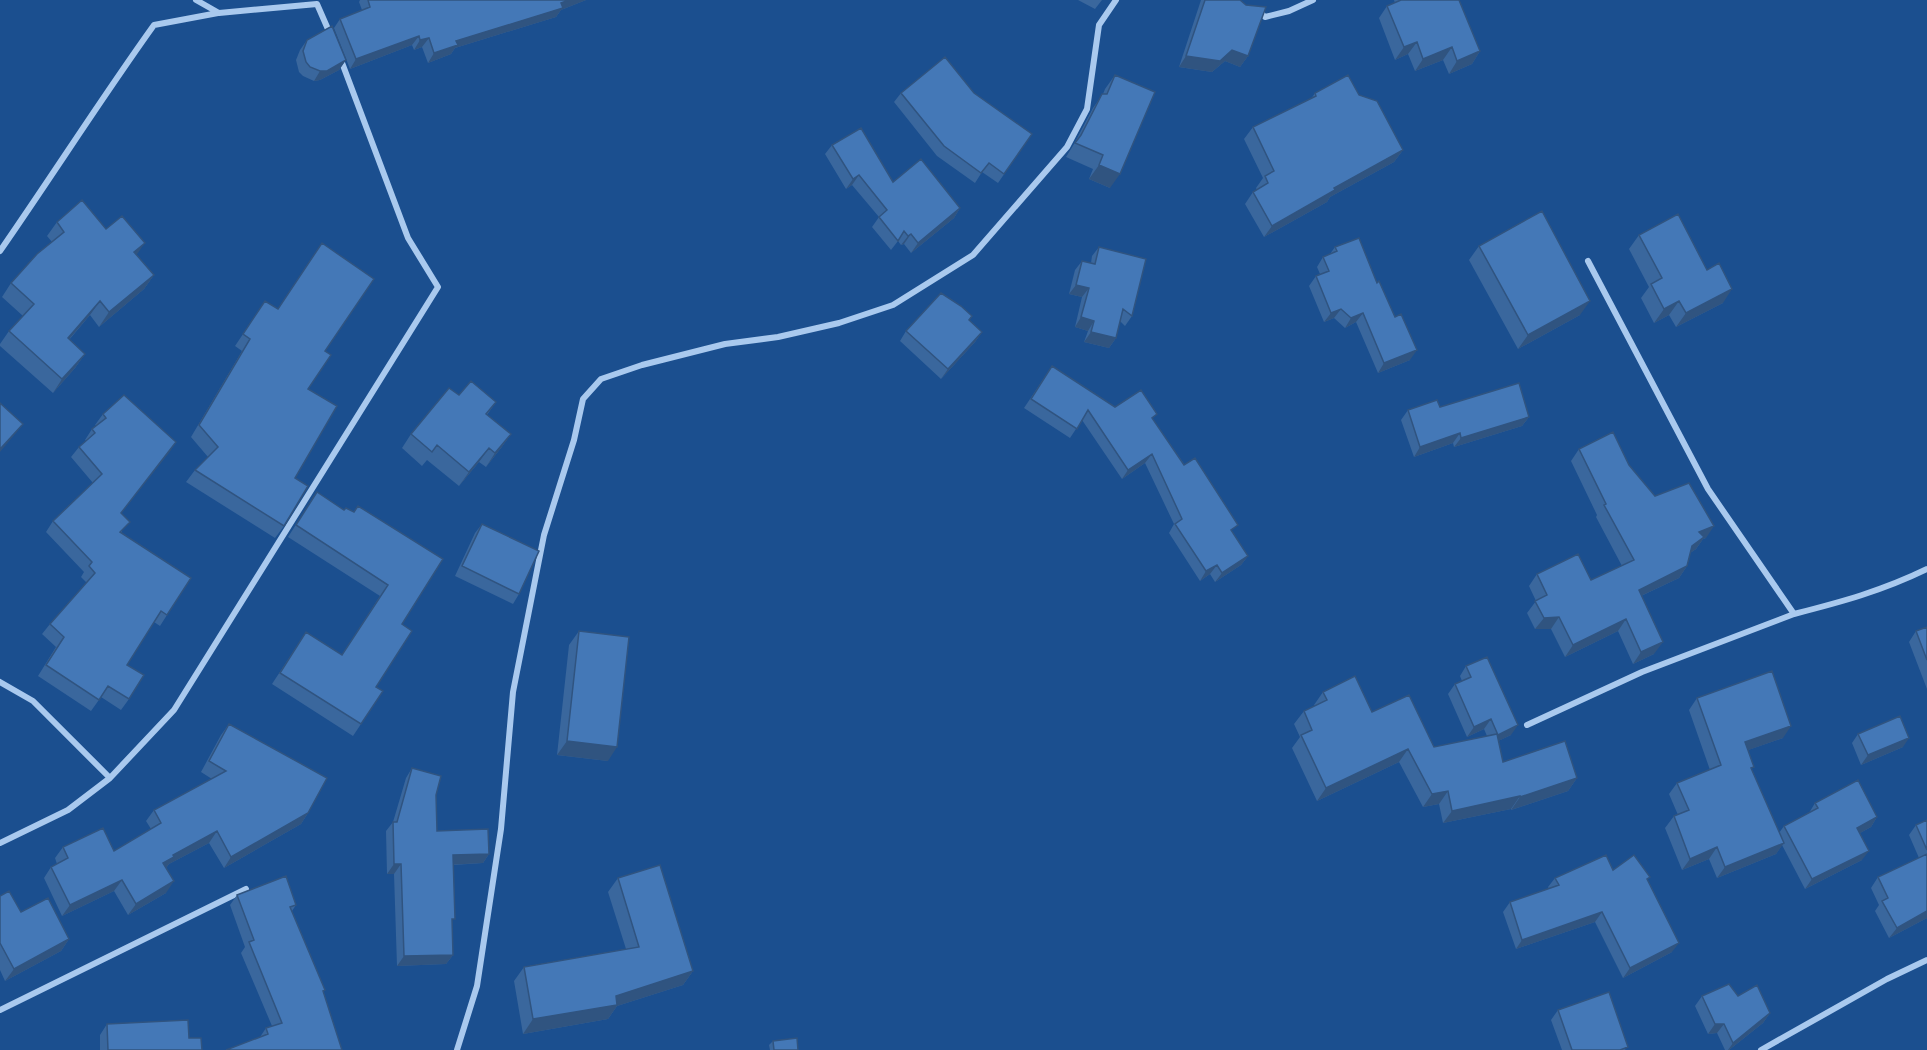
<svg xmlns="http://www.w3.org/2000/svg" width="1927" height="1050" font-family="Quicksand,sans-serif">
<style>
.lines{fill:none;stroke-linecap:round;stroke-linejoin:round}
.street{stroke:#a9c9ee;stroke-width:6}
.wall{fill:#3a679d}
.shaded-wall{fill:#305480}
.building{fill:#4478b7;stroke:#305480;stroke-width:1.5}
</style>
<rect width="100%" height="100%" fill="#1b4f8f"/>
<g class="lines">
<path class="street" d="M196 0 219 13 317 4 331 36
M1256 12H1260L1265 17 1289 11 1313 0
M0 251C52 176 101 99 154 25L218 13
M1588 261 1708 489 1794 614C1841 602 1882 591 1927 569
M0 682 33 701 110 778
M1527 725 1642 672 1794 614
M0 843 68 810 110 778 174 710 438 287 408 238 341 60
M0 1010 246 889
M457 1050 477 986 501 829 513 692 544 535 574 440 583 399 601 379 642 365 725 344 778 337 839 323 893 305 973 255 1067 147 1087 109 1099 25 1116 0
M1761 1050 1887 979 1927 960"/>
</g>
<path class="wall" d="M360 0H586L561 10 556 17 455 48 451 54 428 63 422 47 414 50 412 45 350 69 334 28 340 19 362 10 359 2Z
M1078 0H1102L1095 9Z
M1201 0H1240L1248 56 1240 67 1225 61 1212 72 1179 67Z
M1394 0H1459L1480 51 1472 64 1449 74 1443 60 1415 71 1408 54 1395 60 1379 18 1387 6 1395 3Z
M307 40 346 60 339 70 320 80 314 81 303 76 299 72 296 60 300 50Z
M1115 75 1110 188 1089 179 1093 169 1066 157 1074 144 1093 108 1103 94 1105 89Z
M901 93H974L1032 134 998 183 982 172 975 183 937 156 894 102Z
M1315 93 1359 95 1403 150 1394 162 1330 197 1327 202 1264 237 1245 204 1253 192 1257 190 1256 188 1263 178 1244 139 1253 127 1311 99Z
M832 145 893 182 960 208 954 218 911 253 904 244 901 245 898 241 891 250 872 227 879 217 852 185 846 189 825 154Z
M57 222 106 229 137 255 154 275 144 289 99 327 90 315 69 340 85 354 75 368 53 393 0 346V344L9 331 23 316 2 297 11 283 52 242 47 236Z
M1639 235 1723 303 1676 327 1669 315 1654 323 1641 298 1649 287 1629 249Z
M1479 246 1580 315 1518 349 1469 260Z
M1099 247 1132 316 1125 326 1120 321 1116 338 1109 348 1084 342 1088 331 1075 327 1082 297 1069 294 1075 270 1082 261 1091 263 1092 256Z
M1335 247 1410 360 1378 373 1356 322 1345 328 1334 318 1324 322 1309 286 1316 276 1320 274 1317 267 1323 257 1330 254Z
M265 301 325 351 308 389 295 478 284 526 275 538 186 482 195 470 208 457 191 437 242 351 235 346Z
M969 320 982 332 975 342 941 379 900 341 906 331Z
M1052 366 1115 407 1153 420 1233 533 1248 556 1241 565 1215 582 1210 574 1200 581 1169 533 1174 524 1145 463 1122 479 1082 420 1070 438 1024 408Z
M459 395 496 402 487 415 511 434 501 448 486 467 479 462 459 486 427 460 422 466 402 448 411 434Z
M1440 407 1529 417 1522 426 1454 447 1453 443 1414 457 1401 420 1408 410Z
M103 414 176 442 121 513 122 534 167 615 160 626 154 622 127 665 129 699 121 710 101 697 91 711 38 676 56 647 42 634 50 624 87 583 81 577 84 572 46 532 53 521 93 483 71 457 79 447 86 441 85 440 92 429 96 426 95 425Z
M1579 449 1629 465 1655 496 1706 538 1703 539 1696 549 1690 553 1687 566 1679 578 1641 596 1654 654 1633 664 1618 631 1565 657 1551 629H1535L1527 613 1536 601 1529 586 1537 574 1591 580 1622 566 1596 517 1597 515 1571 461Z
M317 492 344 510 354 512 358 506 402 624 376 687 383 691 353 736 272 684 306 632 342 655 380 596 288 537Z
M482 524 519 594 513 604 455 576 475 533Z
M1927 627V689L1909 642 1916 631Z
M579 631 608 761 557 755 569 645Z
M1466 666 1511 735 1498 741 1503 762 1577 778 1568 791 1511 810V809L1443 823 1439 804 1423 807 1399 762 1317 801 1292 748 1300 737 1294 724 1304 711 1315 706 1314 705 1323 692 1372 712 1434 747 1487 736 1484 729 1467 737 1448 694 1455 684 1462 681 1460 676Z
M1697 698 1783 738 1748 750 1752 770 1779 833 1784 826 1809 813 1815 803 1877 817 1871 827 1860 833 1862 860 1805 889 1782 845 1776 854 1717 878 1709 859 1682 870 1665 828 1674 816 1678 815 1669 794 1677 783 1710 770 1689 710Z
M229 724 308 813 301 824 224 868 209 843 169 864 166 868V893L128 915 114 891 62 916 44 878 51 867 57 864 55 858 63 847 114 851 151 829 146 821 154 810 212 779 201 772 221 735Z
M1858 734 1903 747 1861 765 1852 743Z
M412 768 436 795 437 831 489 854 483 863 453 865 452 923 453 955 446 964 397 966 394 874H387L386 831 393 822 406 778Z
M1927 820V918L1889 938 1875 911 1879 905 1871 888 1878 877 1919 858 1909 835 1916 825Z
M1613 870 1648 881 1672 952 1623 978 1595 922 1516 949 1503 912 1510 902 1549 889 1548 887 1555 878Z
M618 878 693 971 683 985 617 1006 608 1019 523 1034 514 981 524 967 626 949 608 892Z
M237 895 296 905 292 911 325 990 323 992 342 1050 260 1037 266 1028 272 1026 241 953 245 947 230 905Z
M0 896 21 912 69 939 61 951 5 981 0 970Z
M1702 996H1738L1770 1013 1763 1023 1729 1050H1725L1717 1033 1708 1034 1695 1006Z
M1558 1010 1626 1050H1562L1551 1020Z
M107 1024 189 1038 202 1050H100V1035Z
M773 1041 798 1050H770L769 1045Z"/>
<path class="shaded-wall" d="M569 0H586L561 10 556 17 455 48 451 54 428 63 434 53 456 41Z
M419 36 412 45 350 69 356 59Z
M429 38 422 47 414 50 420 40Z
M1417 42 1408 54 1395 60 1404 47Z
M1452 47 1443 60 1415 71 1423 59Z
M1232 50 1248 56 1240 67 1225 61 1212 72 1179 67 1186 56Z
M1480 51 1472 64 1449 74 1457 61Z
M346 60 339 70 320 80 314 81 320 71Z
M1403 150 1394 162 1330 197 1327 202 1264 237 1272 226 1334 188Z
M1099 165 1120 174 1110 188 1089 179Z
M859 175 852 185 846 189 853 179Z
M960 208 954 218 911 253 918 243Z
M911 234 904 244 901 245 908 236Z
M145 243 135 257 134 252Z
M154 275 144 289 99 327 109 312Z
M1076 285 1089 288 1082 297 1069 294Z
M1732 289 1723 303 1676 327 1686 313Z
M100 301 90 315 58 352 68 338Z
M1590 301 1580 315 1518 349 1528 335Z
M1679 301 1669 315 1654 323 1664 309Z
M1341 309 1334 318 1324 322 1331 313Z
M1363 313 1356 322 1345 328 1351 318Z
M1081 317 1094 321 1088 331 1075 327Z
M982 332 975 342 941 379 948 369Z
M1091 332 1116 338 1109 348 1084 342Z
M1417 350 1410 360 1378 373 1384 363Z
M85 354 75 368 53 393 62 379Z
M1529 417 1522 426 1454 447 1461 438Z
M23 424 16 433 0 452V449Z
M1460 433 1453 443 1414 457 1420 447Z
M511 434 501 448 486 467 495 453Z
M176 442 169 453 113 523 121 513Z
M489 448 479 462 459 486 469 472Z
M1152 454 1145 463 1122 479 1128 470Z
M1714 526 1706 538 1703 539 1696 549 1683 558 1699 532Z
M1248 556 1241 565 1215 582 1222 573Z
M1217 565 1210 574 1200 581 1206 571Z
M1687 566 1679 578 1630 601 1639 590Z
M1559 617 1551 629H1535L1544 618Z
M1626 619 1618 631 1565 657 1573 645Z
M1663 642 1654 654 1633 664 1641 652Z
M1491 719 1484 729 1467 737 1474 727Z
M1518 725 1511 735 1492 744 1498 735Z
M1791 726 1783 738 1737 754 1745 742Z
M1909 738 1903 747 1861 765 1868 755Z
M567 741 617 747 608 761 557 755Z
M1408 749 1399 762 1317 801 1326 788Z
M1577 778 1568 791 1511 810 1520 797Z
M1448 791 1439 804 1423 807 1432 794Z
M1520 796 1511 809 1443 823 1452 811Z
M308 813 301 824 224 868 231 857Z
M1877 817 1871 827 1851 838 1857 828Z
M217 831 209 843 169 864 166 868 163 863 173 855Z
M1784 843 1776 854 1717 878 1725 867Z
M1717 847 1709 859 1682 870 1690 859Z
M1869 851 1862 860 1805 889 1812 879Z
M489 854 483 863 446 865 453 855Z
M394 864H401L394 874H387Z
M122 880 114 891 62 916 70 905Z
M174 881 166 893 128 915 136 904Z
M1927 911V918L1889 938 1897 928Z
M1602 912 1595 922 1516 949 1522 940Z
M69 939 61 951 5 981 14 969Z
M1679 943 1672 952 1623 978 1630 968Z
M453 955 446 964 397 966 404 956Z
M693 971 683 985 617 1006 608 1019 523 1034 533 1019 616 996Z
M1770 1013 1763 1023 1729 1050H1728L1733 1043Z
M1715 1024H1724L1717 1033 1708 1034Z"/>
<path class="building" d="M368 0H569L561 3 563 8 456 41 458 45 434 53 429 38 420 40 419 36 356 59 340 19 370 7Z
M1205 0H1240L1246 5 1266 7 1248 56 1232 50 1220 61 1186 56Z
M1401 0H1459L1480 51 1457 61 1452 47 1423 59 1417 42 1404 47 1387 6Z
M332 26 346 60 327 71H320L310 67 306 62 303 51 307 40Z
M945 57 974 93 1032 134 1004 174 989 163 981 173 944 146 901 93Z
M1115 75 1155 92 1120 174 1099 165 1103 155 1075 143 1081 135 1102 94H1107Z
M1348 75 1359 95 1377 101 1403 150 1334 188 1335 190 1272 226 1253 192 1268 183 1265 176 1274 171 1253 127 1316 96 1315 93Z
M861 128 893 182 921 159 960 208 918 243 911 234 908 236 904 231 898 241 879 217 887 210 859 175 853 179 832 145Z
M82 200 106 229 122 216 145 243 134 252 154 275 109 312 100 301 68 338 85 354 62 379 9 331 34 304 11 283 37 254 64 232 57 222Z
M1542 211 1590 301 1528 335 1479 246Z
M1678 214 1707 270 1719 263 1732 289 1686 313 1679 301 1664 309 1651 284 1662 278 1639 235Z
M1359 238 1377 283 1379 281 1395 317 1401 314 1417 350 1384 363 1363 313 1351 318 1341 309 1331 313 1316 276 1329 271 1323 257 1337 251 1335 247Z
M322 243 374 279 325 351 331 355 308 389 337 406 295 478 308 486 284 526 195 470 218 447 199 425 250 339 243 334 265 301 278 309Z
M1099 247 1146 259 1132 316 1123 309 1116 338 1091 332 1094 321 1081 317 1089 288 1076 285 1082 261 1095 264Z
M941 293 961 306 972 316 969 320 982 332 948 369 906 331Z
M1052 366 1115 407 1141 390 1157 414 1152 418 1184 465 1195 458 1238 525 1231 530 1248 556 1222 573 1217 565 1206 571 1175 524 1182 519 1152 454 1128 470 1088 410 1077 429 1031 399Z
M471 381 496 402 486 414 511 434 495 453 489 448 469 472 437 445 432 452 411 434 449 388 459 395Z
M1519 383 1529 417 1461 438 1460 433 1420 447 1408 410 1437 400 1440 407Z
M124 395 176 442 121 513 130 522 120 532 191 578 167 615 161 611 127 665 144 675 129 699 108 686 99 700 46 665 64 637 50 624 95 573 89 566 92 562 53 521 102 474 79 447 95 433 92 429 106 418 103 414Z
M0 403 23 424 0 449Z
M1613 432 1629 465 1655 496 1689 483 1714 526 1699 532 1704 537 1692 546 1687 566 1639 590 1663 642 1641 652 1626 619 1573 645 1559 617 1544 618 1535 601 1547 595 1537 574 1578 554 1591 580 1634 560 1604 505 1606 504 1579 449Z
M317 492 344 510 346 508 354 512 358 506 443 559 402 624 412 631 376 687 383 691 361 724 280 673 306 632 342 655 388 585 296 525Z
M482 524 539 551 519 594 462 566Z
M1927 627V660L1916 631Z
M579 631 629 637 617 747 567 741Z
M1487 657 1518 725 1498 735 1491 719 1474 727 1455 684 1471 677 1466 666Z
M1772 671 1791 726 1745 742 1754 767 1751 768 1784 843 1725 867 1717 847 1690 859 1674 816 1689 810 1677 783 1721 765 1697 698Z
M1355 676 1372 712 1409 695 1434 747 1497 734 1503 762 1565 741 1577 778 1520 797V796L1452 811 1448 791 1432 794 1408 749 1326 788 1301 735 1312 730 1304 711 1327 700 1323 692Z
M1900 716 1909 738 1868 755 1858 734Z
M229 724 327 778 308 813 231 857 217 831 173 855 174 857 163 863 174 881 136 904 122 880 70 905 51 867 68 858 63 847 103 828 114 851 161 823 154 810 226 771 209 761Z
M412 768 441 776 436 795 437 831 488 829 489 854 453 855 455 919H452L453 955 404 956 401 864H394L393 822H397Z
M1858 780 1877 817 1857 828 1869 851 1812 879 1784 826 1818 808 1815 803Z
M1927 820V850L1916 825Z
M1927 854V911L1897 928 1882 901 1888 898 1878 877Z
M1606 855 1613 870 1634 855 1650 877 1647 879 1679 943 1630 968 1602 912 1522 940 1510 902 1559 885 1555 878Z
M660 865 693 971 616 996 617 1005 533 1019 524 967 639 947 618 878Z
M286 876 296 905 290 907 325 990 323 991 342 1050H226L268 1034 266 1028 282 1023 249 942 254 940 237 895Z
M9 891 21 912 48 898 69 939 14 969 0 943V896Z
M1729 984 1738 996 1757 985 1770 1013 1733 1043 1724 1024H1715L1702 996Z
M1609 992 1628 1047 1620 1050H1572L1558 1010Z
M188 1020 189 1038H201L202 1050H108L107 1024Z
M797 1038 798 1050H774L773 1041Z"/>
</svg>
